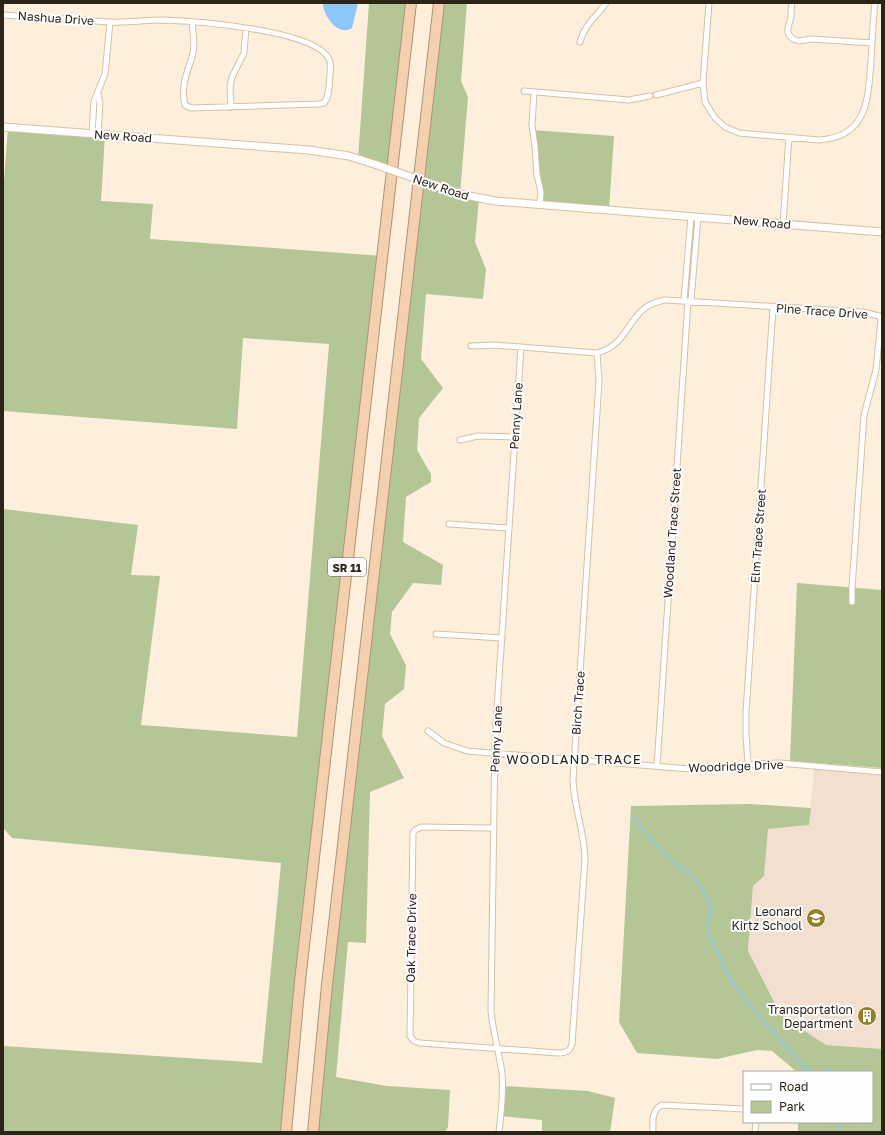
<svg xmlns="http://www.w3.org/2000/svg" width="885" height="1135" font-family="'Golos Text',sans-serif">
<style>
.education{fill:#f3dfd0}
.green{fill:#b4c696}
.water{fill:#8dc7f7}
.lines{fill:none;stroke-linecap:round;stroke-linejoin:round}
.stream{stroke:#8dc7f7;stroke-width:1.5}
.minor-casing{stroke:#d7c0a2;stroke-width:7}
.tertiary-casing{stroke:#d7c0a2;stroke-width:9}
.motorway-casing{stroke:#ae947a;stroke-width:12}
.minor{stroke:#fff;stroke-width:5}
.tertiary{stroke:#fff;stroke-width:7}
.motorway{stroke:#f4d0af;stroke-width:10}
.tertiary-bridge-casing{stroke:#d7c0a2;stroke-width:9;stroke-linecap:butt}
.tertiary-bridge{stroke:#fff;stroke-width:7}
.labels{text-anchor:middle;dominant-baseline:central;stroke-width:4;stroke-linejoin:round;paint-order:stroke}
.shield{fill:#fefefe;stroke:#6c655d;stroke-width:1}
.shield-label{font-size:11px;font-weight:bold;fill:#2d2418}
.street-label{font-size:12px;fill:#2d2418;stroke:#fefefe}
.poi-label{font-size:12px;fill:#2d2418;stroke:#fefefe;text-anchor:end}
.neighbourhood-label{font-size:13px;letter-spacing:1px;fill:#2d2418;stroke:#fefefe}
</style>
<rect width="100%" height="100%" fill="#fdefdc"/>
<path class="education" d="M814 769H845L882 772V1049L826 1045 781 1015 748 951 753 885 764 876 768 829 809 825Z"/>
<path class="green" d="M369 3H411L392 170 358 159Z
M438 3H467L461 81 468 97 460 194 479 198 475 242 486 269 483 299 426 294 421 359 443 388 419 418 417 450 431 474V482L406 497 403 542 443 565 441 585 413 583 392 612 390 634 406 665 404 689 385 704 382 736 404 778 370 792 366 943 348 942 336 1077 387 1086 450 1090 448 1127 445 1132H313Z
M8 128 105 135 101 201 153 204 150 239 382 256 286 1132H3V1046L262 1063 281 863 12 838 3 828V509L138 525 131 575 160 576 141 725 297 737 329 344 243 338 237 429 3 411V195Z
M532 130 614 136 609 210 540 204Z
M797 583 882 590V768L790 761Z
M749 804 811 808 809 825 768 829 764 876 753 886 748 951 781 1015 826 1045 882 1049V1132H798V1122H872V1072H797L772 1051 757 1050 717 1059 637 1053 619 1022 631 806Z
M502 1086 588 1091 615 1098 610 1132H542V1120L501 1116Z"/>
<path class="water" d="M323 3H358L352 28C338 37 323 16 323 3Z"/>
<g class="lines">
<path class="stream" d="M632 816 663 852 678 866 689 873 697 881 702 889 711 909 707 927 708 933 720 957 724 968 744 999 804 1067 812 1072
M822 1072 830 1070 835 1072
M838 1132 840 1122"/>
<defs>
<path id="minor" d="M709 3 703 83 705 102 715 118 725 127 739 133 819 140C868 137 868 99 871 61 872 42 873 22 875 3
M792 3C791 8 791 12 791 17 789 26 784 32 793 39L799 41 812 39 872 43
M3 15 110 22C128 23 146 20 164 20 193 21 323 30 330 62 331 66 330 71 330 74 329 84 330 96 324 103L319 104 191 108 185 105C180 85 188 72 193 53 195 43 193 32 192 22
M580 42C584 25 597 16 606 3
M524 91 629 100 650 96
M534 92 532 125 535 147 537 175 541 192 540 204
M656 95 703 83
M231 107 230 87 232 77 244 53 246 28
M92 134 94 101 105 74 110 22
M98 134 100 103 98 94
M783 224 789 137
M684 300 691 216
M691 301 698 217
M471 346 495 345 597 353C634 343 625 307 665 300L863 312 879 316 881 319 876 370 864 415 852 588V602
M460 440 478 436 515 437
M449 524 508 528
M436 634 502 638
M428 731 444 743 467 751 690 769C720 769 749 763 779 763L882 772
M748 765 746 735V712L773 307
M657 766 688 301
M493 828 421 827 415 830 413 833 410 1036 414 1041 420 1043 558 1053C565 1053 570 1052 572 1044L585 858C584 831 574 807 573 780L599 381 597 353
M499 1132C501 1113 504 1092 502 1073 499 1052 493 1032 491 1011L495 739 521 347
M653 1132C653 1122 651 1110 662 1105L744 1109
M755 1132 756 1122"/>
<path id="tertiary" d="M3 127 309 150 349 156 377 165
M434 185 460 194 495 201 882 232"/>
<path id="motorway" d="M286 1132 300 981 411 3
M313 1132 327 985 439 3"/>
</defs>
<use href="#minor" class="minor-casing"/>
<use href="#tertiary" class="tertiary-casing"/>
<use href="#motorway" class="motorway-casing"/>
<use href="#minor" class="minor"/>
<use href="#tertiary" class="tertiary"/>
<use href="#motorway" class="motorway"/>
<defs>
<path id="tertiary-bridge" d="M377 165 434 185"/>
</defs>
<use href="#tertiary-bridge" class="tertiary-bridge-casing"/>
<use href="#tertiary-bridge" class="tertiary-bridge"/>
</g>
<defs>
<symbol id="school-disc" viewBox="-11 -11 22 22"><circle r="9.5" fill="#947f27" stroke="#fefefe"/><path d="M0-5L7-2L0 1L-7-2ZM-4 1L0 2.5L4 1V4Q0 6-4 4Z" fill="#fff"/></symbol>
<symbol id="building-disc" viewBox="-11 -11 22 22"><circle r="9.5" fill="#947f27" stroke="#fefefe"/><path d="M-4-6H4V6H1V3H-1V6H-4ZM-2.5-4.3h1.7v1.8h-1.7ZM.8-4.3h1.7v1.8H.8ZM-2.5-1h1.7V.8h-1.7ZM.8-1h1.7V.8H.8Z" fill="#fff"/></symbol>
</defs>
<g fill-rule="evenodd">
<use href="#school-disc" x="805" y="907" width="22" height="22"/>
<use href="#building-disc" x="856" y="1005" width="22" height="22"/>
</g>
<g class="labels">
<rect class="shield" x="328" y="558" width="38" height="18" rx="3"/>
<g class="shield-label">
<text x="347" y="567">SR 11</text>
</g>
<g class="street-label">
<text transform="translate(56 18) rotate(4)">Nashua Drive</text>
<text transform="translate(123 136) rotate(4)">New Road</text>
<text transform="translate(441 187) rotate(18)">New Road</text>
<text transform="translate(762 222) rotate(5)">New Road</text>
<text transform="translate(822 311) rotate(4)">Pine Trace Drive</text>
<text transform="translate(516 416) rotate(-86)">Penny Lane</text>
<text transform="translate(672 533) rotate(-86)">Woodland Trace Street</text>
<text transform="translate(758 536) rotate(-86)">Elm Trace Street</text>
<text transform="translate(578 703) rotate(-86)">Birch Trace</text>
<text transform="translate(496 739) rotate(-87)">Penny Lane</text>
<text transform="translate(736 766) rotate(-2)">Woodridge Drive</text>
<text transform="translate(411 938) rotate(-89)">Oak Trace Drive</text>
</g>
<g class="poi-label">
<text x="802" y="911">Leonard<tspan x="802" dy="14">Kirtz School</tspan></text>
<text x="853" y="1009">Transportation<tspan x="853" dy="14">Department</tspan></text>
</g>
<g class="neighbourhood-label">
<text x="574" y="759">WOODLAND TRACE</text>
</g>
</g>
<rect width="885" height="1135" fill="none" stroke="#2d2418" stroke-width="8"/>
<rect x="743" y="1071" width="130" height="52" fill="#fefefe" stroke="#aaa7a2"/>
<rect x="751" y="1084" width="20" height="6" fill="#ffffff" stroke="#aaa7a2"/>
<text x="779" y="1091" font-size="12" fill="#2d2418">Road</text>
<rect x="751" y="1101" width="20" height="12" fill="#b4c696" stroke="#aaa7a2"/>
<text x="779" y="1111" font-size="12" fill="#2d2418">Park</text>
</svg>
